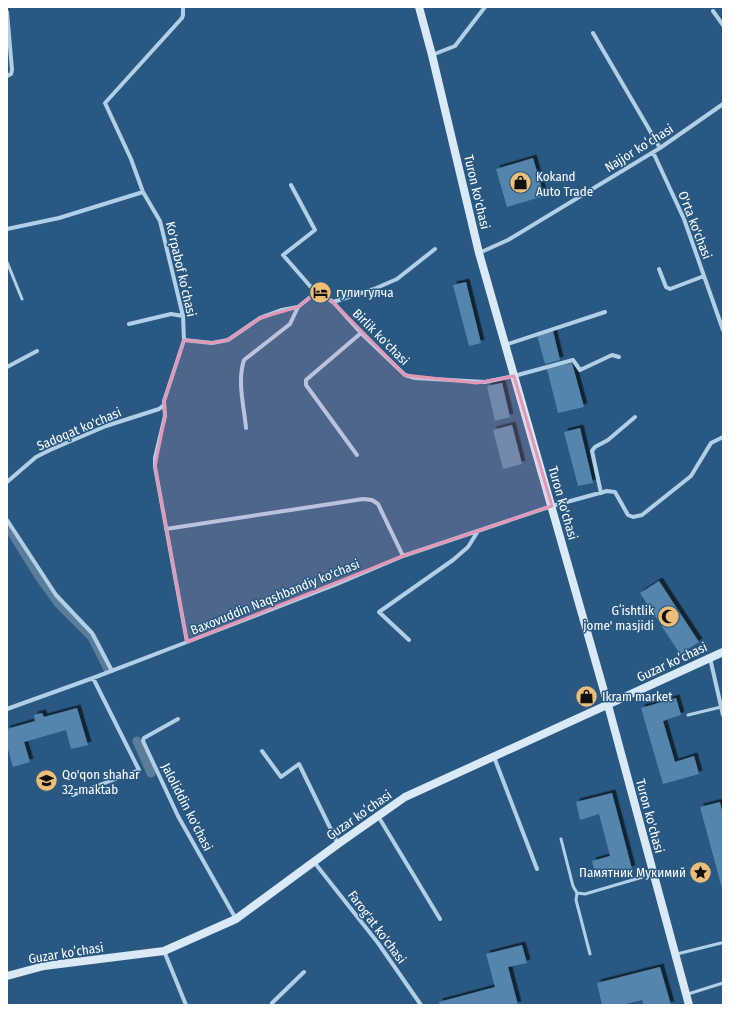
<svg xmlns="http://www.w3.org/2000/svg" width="730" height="1012" font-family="'Fira Sans Condensed',sans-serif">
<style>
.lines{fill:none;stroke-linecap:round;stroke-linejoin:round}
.canal{stroke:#5b7d99;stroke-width:9}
.building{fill:#5585ac;filter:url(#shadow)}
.lane{stroke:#b1cfe6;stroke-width:3}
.street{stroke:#b1cfe6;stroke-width:4}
.secondary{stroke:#dae9f6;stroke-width:8}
.marked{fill:#e497b5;fill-opacity:0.2;stroke:#e497b5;stroke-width:3;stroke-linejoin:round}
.labels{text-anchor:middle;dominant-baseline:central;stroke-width:3;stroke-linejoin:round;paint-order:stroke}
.street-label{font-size:13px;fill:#fff;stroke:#295982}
.poi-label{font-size:13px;fill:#fff;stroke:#295982;text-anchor:start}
</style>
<defs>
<filter id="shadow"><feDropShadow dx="3.5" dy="-3.5" stdDeviation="0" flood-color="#0009"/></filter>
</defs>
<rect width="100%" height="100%" fill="#295982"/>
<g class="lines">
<path class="canal" d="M7 525 38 575 59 604 92 637 108 669
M137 741 151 773"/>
</g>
<path class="building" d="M533 158 544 196 507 207 496 169Z
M466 282 481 343 469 346 453 285Z
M553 331 560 360 545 364 537 335Z
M572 363 584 407 558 413 547 369Z
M502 383 510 417 495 421 487 386Z
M512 425 522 464 503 469 493 430Z
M580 428 593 483 578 486 564 432Z
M659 581 699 642 680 654 640 593Z
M676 698 681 715 663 721 675 762 694 756 699 774 663 784 641 708Z
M77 708 88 745 71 749 66 730 24 742 30 762 13 767 7 746V729L35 721 34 715 42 713 44 717Z
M612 793 632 869 597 879 592 861 610 856 599 814 580 820 576 802Z
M720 802 723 815V892L700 807Z
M522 945 527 963 508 967 518 1005H440L439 1002 495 987 486 954Z
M660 967 671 1005H644L642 1000 622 1005H602L597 983Z"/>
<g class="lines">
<path class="lane" d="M7 262 22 299
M688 715 721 707
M561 839 573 886 577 893 585 894 653 874
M577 893 576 900 590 954
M677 954 721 943
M688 994 723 983"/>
<path class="street" d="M183 7V15L182 18 105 103 131 159 143 192 160 221 183 316 184 340 164 401 165 416 155 458V467L187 642
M713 11 723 25
M7 12 12 70 11 74 7 76
M593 33 660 148
M432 55 455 46 485 7
M653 152 684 219 723 330
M291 185 315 230 283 255 310 286 333 302 361 333 405 375 415 378 485 382 514 376 573 360 580 370 612 355 619 357
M7 229 59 218 143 192
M479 253 508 240 660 148 723 104
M659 269 666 287 670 289 704 276
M333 302 374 289 397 279 435 249
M129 324 171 314 183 316
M184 340 212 343 228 340 260 318 282 310 298 307 318 291
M505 345 605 312
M7 367 37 351
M246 428C244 406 237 381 244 360L290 324 298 307
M357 455 306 385V380L361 333
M7 482 36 457 50 450 106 426 159 409 164 405
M601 493 592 451 595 447 608 440 635 417
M7 520 56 595 92 633 112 671
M166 529 363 499 372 500 378 504 403 556
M409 640 379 612 453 560 468 547 478 531
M710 658 723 715
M7 709 93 678 187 642 337 584 403 556 552 506 607 491 615 492 628 515 633 517 642 515 691 476 711 443 723 437
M178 719 144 738 143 741 178 816 236 919
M262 751 281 777 299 764 338 844
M494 757 537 869
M73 795 139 770 93 678
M378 816 440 919
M314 862 378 943 421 1005
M164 951 186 1005
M273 1005 272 1003 304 972"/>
<path class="secondary" d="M419 7 432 55 479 253 608 705 689 1005
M7 976 44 966 164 951 236 919 338 844 405 797 723 652"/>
</g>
<path class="marked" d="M318 291 333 302 405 375 477 383 514 376 552 506 403 556 187 642 155 467 165 416 164 401 184 340 212 343 228 340 260 318 298 307Z"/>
<defs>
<symbol id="shop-disc" viewBox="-11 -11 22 22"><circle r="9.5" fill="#edbe78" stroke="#295982"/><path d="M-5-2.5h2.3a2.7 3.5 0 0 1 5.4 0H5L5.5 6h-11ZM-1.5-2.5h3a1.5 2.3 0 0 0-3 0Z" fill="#111"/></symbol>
<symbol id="hotel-disc" viewBox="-11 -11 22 22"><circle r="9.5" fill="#edbe78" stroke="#295982"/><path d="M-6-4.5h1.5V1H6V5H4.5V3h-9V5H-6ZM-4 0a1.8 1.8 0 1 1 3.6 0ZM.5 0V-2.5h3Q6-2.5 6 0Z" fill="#111"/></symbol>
<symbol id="mosque-disc" viewBox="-11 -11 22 22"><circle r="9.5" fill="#edbe78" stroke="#295982"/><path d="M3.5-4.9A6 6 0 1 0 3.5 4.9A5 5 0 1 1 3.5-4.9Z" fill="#111"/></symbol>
<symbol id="school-disc" viewBox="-11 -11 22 22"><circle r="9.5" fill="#edbe78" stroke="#295982"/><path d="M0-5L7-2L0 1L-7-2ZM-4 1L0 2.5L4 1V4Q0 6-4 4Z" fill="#111"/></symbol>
<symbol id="sight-disc" viewBox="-11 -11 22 22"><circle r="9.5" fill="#edbe78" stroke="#295982"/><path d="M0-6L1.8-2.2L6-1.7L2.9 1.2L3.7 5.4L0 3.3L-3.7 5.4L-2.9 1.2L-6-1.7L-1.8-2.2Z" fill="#111"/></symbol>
</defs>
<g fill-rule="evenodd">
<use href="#shop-disc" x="508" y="170" width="25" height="25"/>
<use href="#hotel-disc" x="308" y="280" width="25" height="25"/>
<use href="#mosque-disc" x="656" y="604" width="25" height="25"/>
<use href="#shop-disc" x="574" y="684" width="25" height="25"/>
<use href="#school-disc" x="34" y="768" width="25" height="25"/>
<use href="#sight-disc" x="688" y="860" width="25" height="25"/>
</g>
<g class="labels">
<g class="street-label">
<text transform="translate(639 148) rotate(-32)">Najjor koʻchasi</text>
<text transform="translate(477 192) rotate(77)">Turon ko'chasi</text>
<text transform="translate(695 225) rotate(69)">O'rta ko'chasi</text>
<text transform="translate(181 269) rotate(77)">Ko'rpabof koʻchasi</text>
<text transform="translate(381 337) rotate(45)">Birlik ko'chasi</text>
<text transform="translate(79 429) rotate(-23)">Sadoqat ko'chasi</text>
<text transform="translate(563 503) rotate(74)">Turon ko'chasi</text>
<text transform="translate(275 597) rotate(-22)">Baxovuddin Naqshbandiy ko'chasi</text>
<text transform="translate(672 662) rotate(-25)">Guzar koʻchasi</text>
<text transform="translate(187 807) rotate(63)">Jaloliddin ko'chasi</text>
<text transform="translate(359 815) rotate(-35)">Guzar koʻchasi</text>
<text transform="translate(650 816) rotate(75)">Turon ko'chasi</text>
<text transform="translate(377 927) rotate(53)">Farog'at ko'chasi</text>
<text transform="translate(66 953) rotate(-9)">Guzar koʻchasi</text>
</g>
<g class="poi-label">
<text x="536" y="176">Kokand<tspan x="536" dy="15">Auto Trade</tspan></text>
<text x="336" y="292">гули гулча</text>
<text x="654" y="610" text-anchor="end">Gʻishtlik<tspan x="654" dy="15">jome' masjidi</tspan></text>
<text x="602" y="696">Ikram market</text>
<text x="62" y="774">Qo'qon shahar<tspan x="62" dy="15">32-maktab</tspan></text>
<text x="686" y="872" text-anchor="end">Памятник Мукимий</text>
</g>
</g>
<rect width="730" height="1012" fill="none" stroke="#ffffff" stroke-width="16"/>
</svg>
